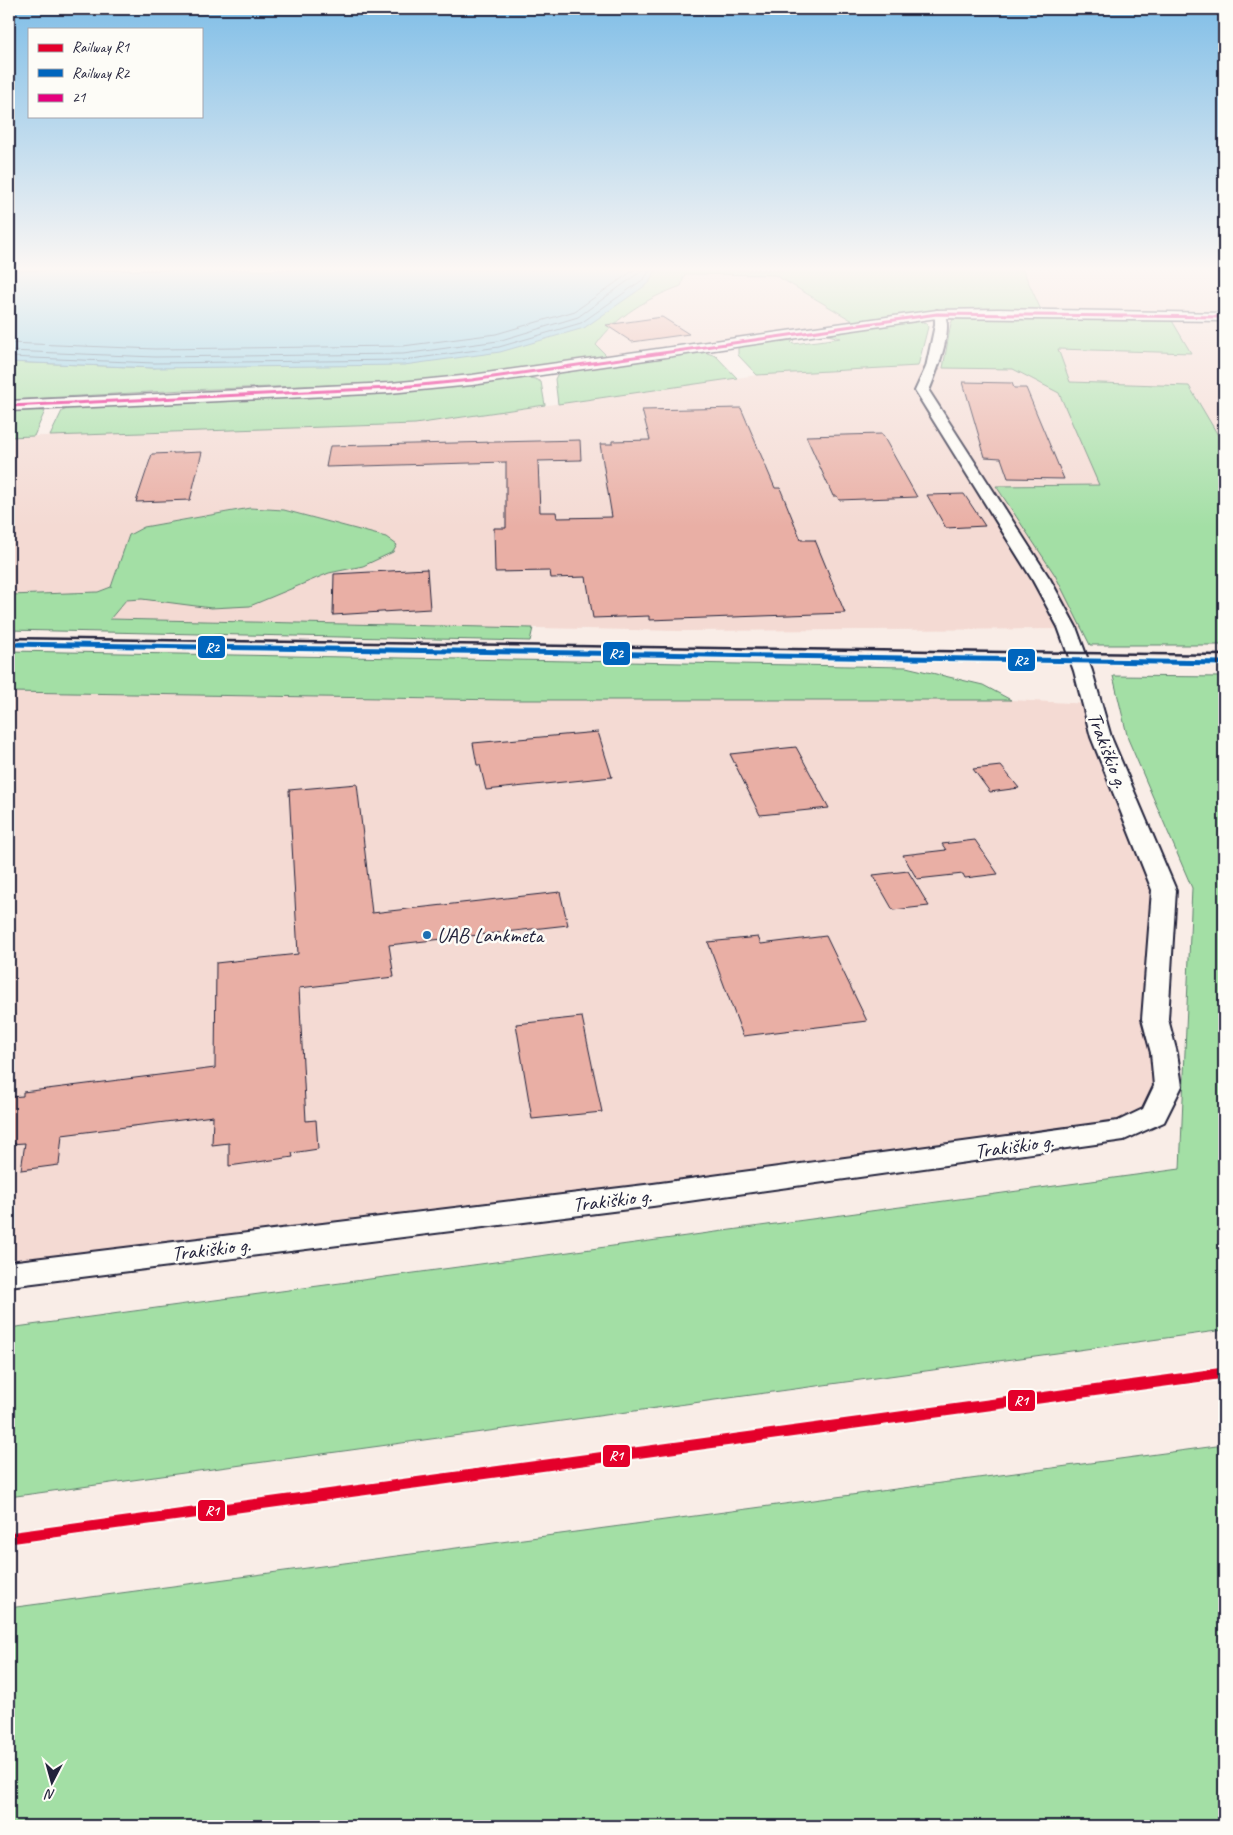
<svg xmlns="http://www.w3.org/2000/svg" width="1233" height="1835" font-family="Caveat,sans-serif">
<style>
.built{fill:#f4dad3}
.green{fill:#a3dfa5;stroke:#628070}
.water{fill:#84cce5;stroke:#5d88a1}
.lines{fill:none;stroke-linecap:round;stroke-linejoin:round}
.shore{stroke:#49667f;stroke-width:1}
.building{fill:#e9afa5;stroke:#22223b}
.minor-casing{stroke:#22223b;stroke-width:4}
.secondary-casing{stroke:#22223b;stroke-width:3}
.minor{fill:#fdfcf7;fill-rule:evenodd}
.secondary{fill:#fdfcf7;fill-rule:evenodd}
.rail-far1{stroke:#22223b;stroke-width:2.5}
.rail{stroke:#22223b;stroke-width:5.5}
.bus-1-casing{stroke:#fdfcf7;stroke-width:5}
.bus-1{stroke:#e5007d;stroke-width:3}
.rail-1-casing{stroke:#fdfcf7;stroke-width:15}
.rail-2-casing{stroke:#fdfcf7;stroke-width:8}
.rail-1{stroke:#e4002b;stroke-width:11}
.rail-2{stroke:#0065bd;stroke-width:5}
.poi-dot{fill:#1f6fb2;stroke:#fdfcf7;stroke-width:2}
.labels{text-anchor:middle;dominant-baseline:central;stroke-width:5;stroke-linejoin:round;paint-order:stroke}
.street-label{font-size:21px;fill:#22223b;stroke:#fdfcf7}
.poi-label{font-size:21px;fill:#22223b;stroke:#fdfcf7;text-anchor:start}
.line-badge{stroke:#fdfcf7;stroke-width:2}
.badge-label{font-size:14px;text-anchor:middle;font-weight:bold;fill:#fff}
</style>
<rect width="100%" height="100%" fill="#f9ede7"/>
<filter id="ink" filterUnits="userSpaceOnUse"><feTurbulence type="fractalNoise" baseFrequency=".02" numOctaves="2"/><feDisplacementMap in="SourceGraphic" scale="10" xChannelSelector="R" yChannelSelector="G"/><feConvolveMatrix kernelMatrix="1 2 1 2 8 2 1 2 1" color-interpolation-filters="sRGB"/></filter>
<g filter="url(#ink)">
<path class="built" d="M1023 270H1224V314L1041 310Z
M685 274 775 275 853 321 609 358 596 345 617 320 658 294 681 286Z
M1171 319 1224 320V451L1222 442 1189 386 1070 382 1057 349 1190 352Z
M918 366 1013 369 1059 392 1099 485 997 486 1055 575 1082 629 680 631 110 619 126 600 142 599 250 606 329 573 363 566 393 552 396 545 386 537 284 510 250 508 143 527 129 535 111 587 98 592 9 595V437L415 424 757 375Z
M9 692 504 700H1011L1091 704 1164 890 1168 1086 1124 1130 653 1195 9 1274Z"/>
<path class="green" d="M9 270H233L193 272Z
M655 270H1023L1041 310 917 313 853 321 775 275 685 274 681 286C648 298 617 315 596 345L609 358 497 375 387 383 185 390 9 400V362L154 368 649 283Z
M955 316 1171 319 1191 353 1058 349 1070 382 1189 386 1222 442 1224 451V645H1090L1055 575 996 486 1099 485 1059 393 1013 369 943 368 951 323Z
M913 320 926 323 928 327 918 366 757 375 738 355V348L757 343 795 340 791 342 793 344 841 338 827 335Z
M704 352 716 356 737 378 558 404 555 379 558 373Z
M523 377 535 379 541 382 545 405 415 424 50 436 62 411 73 407Z
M9 409 45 411 34 436 9 437Z
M250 508 284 510 386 537 397 545 393 552 363 566 329 573 250 606 211 608 142 599 126 600 110 619 533 628 530 641 9 630V595L98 592 111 587 129 535 144 527Z
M9 651 906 667 983 685 1011 700H504L9 692Z
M1113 676 1224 677V1330L9 1497V1328L1180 1169 1192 888 1128 739Z
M1224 1445V1826H9V1608Z"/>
<path class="water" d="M233 270H655L649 283 584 328 500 352 404 365 154 368 9 362V271Z"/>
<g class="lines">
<path class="shore" d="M9 343 155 349 403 346 496 334 575 311 634 270
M9 351 155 357 403 354 498 341 578 317 643 270
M9 357 154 363 404 360 499 347 581 323 644 279 650 270"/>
</g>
<path class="building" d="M662 317 689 334 632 342 606 325Z
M963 382 1012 383 1014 388H1026L1064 479 1008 478 1001 458 985 457Z
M741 408 775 488H780L801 540H815L845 613 649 620V616L593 618 586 577 551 578 550 571 495 572 494 528H506V462L326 467 330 446 580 440 581 460 538 461 540 512H556L557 518 612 517 600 444H612V441L650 440 642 410Z
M882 434 917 497 839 500 837 496H833L806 436Z
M202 452 190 500 136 502 152 454Z
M964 494 985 526 946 528 927 495Z
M427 569 430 609 333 615 334 574Z
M598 732 612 777 486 790 480 765H477L473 743Z
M796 747 829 808 760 815 730 754Z
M1001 766 1019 788 990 792 973 769Z
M357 784 372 913 560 892 568 925 389 945 394 977 299 988 306 1121 316 1120 318 1149 292 1153 293 1157 229 1166V1143L212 1145 213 1116 62 1135 59 1165 21 1170 25 1143 9 1144V1097L23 1096V1092L215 1068 216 963 298 954 289 790Z
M975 840 998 874 965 878 963 874 917 879 903 855 946 850 942 844Z
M908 871 929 906 893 910 873 875Z
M826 936 867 1021 743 1036 708 942 758 937 761 944Z
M582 1017 602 1112 532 1119 516 1024Z"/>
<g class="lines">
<defs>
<path id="minor" d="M937 310 945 316C953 331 935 376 929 391L1050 579 1076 627 1092 671 1111 737 1176 890 1168 1019 1177 1053 1182 1086 1164 1122 1124 1140 653 1206 9 1286V1262L653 1184 1118 1121 1143 1109 1154 1086 1151 1053 1142 1019 1152 890 1091 737 1074 671 1058 627 1032 579 915 391 926 367 935 325V319L931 314Z"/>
<path id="secondary" d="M998 309 1224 313V321L937 318 472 385 390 393 9 411V401L390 383 472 375 937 310Z"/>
</defs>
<use href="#minor" class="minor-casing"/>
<use href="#secondary" class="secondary-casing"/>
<use href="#minor" class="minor"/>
<use href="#secondary" class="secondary"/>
<path class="rail-far1" d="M9 638 1224 655"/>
<path class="rail" d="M9 1538 1224 1373"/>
<defs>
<path id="bus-1" d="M9 406 390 388 472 380 937 314 1224 317"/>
</defs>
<use href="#bus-1" class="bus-1-casing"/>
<use href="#bus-1" class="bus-1"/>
<defs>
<path id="rail-1" d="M9 1538 1224 1373"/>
<path id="rail-2" d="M9 644 1224 663"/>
</defs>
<use href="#rail-1" class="rail-1-casing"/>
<use href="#rail-2" class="rail-2-casing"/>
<use href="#rail-1" class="rail-1"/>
<use href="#rail-2" class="rail-2"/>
</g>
</g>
<linearGradient id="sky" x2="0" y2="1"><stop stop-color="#80bee7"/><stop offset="0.51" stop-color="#fcf7f4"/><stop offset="1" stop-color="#fcf7f4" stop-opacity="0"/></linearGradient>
<rect width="1233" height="527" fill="url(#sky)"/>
<circle class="poi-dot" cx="427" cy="935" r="5"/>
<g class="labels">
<g class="street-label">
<text transform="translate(1108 750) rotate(69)">Trakiškio g.</text>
<text transform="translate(1014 1146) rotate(-8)">Trakiškio g.</text>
<text transform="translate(612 1200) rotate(-7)">Trakiškio g.</text>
<text transform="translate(211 1249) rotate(-7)">Trakiškio g.</text>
</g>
<g class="poi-label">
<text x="437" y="935">UAB Lankmeta</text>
</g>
</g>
<g class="line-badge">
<rect x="197" y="635" width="29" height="24" rx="5" fill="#0065bd"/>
<rect x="602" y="641" width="29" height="25" rx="5" fill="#0065bd"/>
<rect x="1007" y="648" width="29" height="24" rx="5" fill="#0065bd"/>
<rect x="1007" y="1389" width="29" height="23" rx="5" fill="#e4002b"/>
<rect x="602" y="1444" width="29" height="24" rx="5" fill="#e4002b"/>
<rect x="197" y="1499" width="29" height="23" rx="5" fill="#e4002b"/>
</g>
<g class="badge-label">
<text x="212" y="652">R2</text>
<text x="616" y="658">R2</text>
<text x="1021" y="665">R2</text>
<text x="1021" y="1405">R1</text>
<text x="616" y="1460">R1</text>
<text x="212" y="1515">R1</text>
</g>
<rect width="1233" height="1835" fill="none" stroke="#fdfcf7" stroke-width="30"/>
<rect x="15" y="15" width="1203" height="1805" fill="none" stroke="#22223b" stroke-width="2" filter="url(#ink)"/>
<rect x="28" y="28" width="175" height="90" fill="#fdfcf7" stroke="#a5a5ac"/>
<rect x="38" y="44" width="25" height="8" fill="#e4002b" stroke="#a5a5ac"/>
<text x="72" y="52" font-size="15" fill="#22223b">Railway R1</text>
<rect x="38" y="69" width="25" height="8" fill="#0065bd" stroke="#a5a5ac"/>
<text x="72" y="78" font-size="15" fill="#22223b">Railway R2</text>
<rect x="38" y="94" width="25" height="8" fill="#e5007d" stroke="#a5a5ac"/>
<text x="72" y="102" font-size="15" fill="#22223b">21</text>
<g transform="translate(52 1782) rotate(186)" stroke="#fdfcf7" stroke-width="4" paint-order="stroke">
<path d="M0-4L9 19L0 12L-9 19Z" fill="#22223b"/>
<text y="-8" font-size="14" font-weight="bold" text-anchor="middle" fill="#22223b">N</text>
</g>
</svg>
